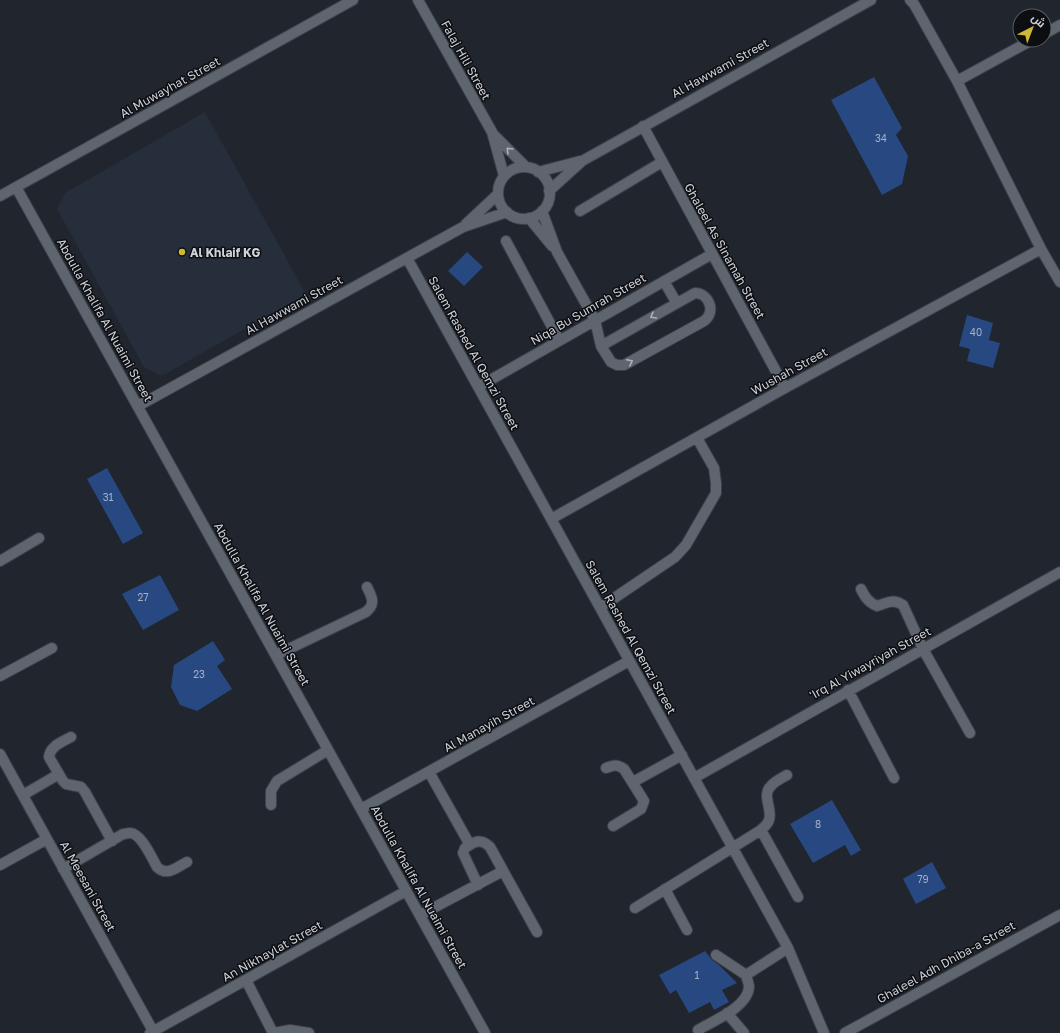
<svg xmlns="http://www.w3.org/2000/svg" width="1060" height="1033" font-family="'Golos Text',Cairo,sans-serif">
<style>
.built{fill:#262e3c}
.building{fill:#284882}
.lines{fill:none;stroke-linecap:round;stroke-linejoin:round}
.minor-casing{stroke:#3d4148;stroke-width:12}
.minor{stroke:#5f656f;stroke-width:10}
.oneway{stroke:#adb1b8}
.poi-dot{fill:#d0b736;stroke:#0c0e12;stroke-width:1.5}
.labels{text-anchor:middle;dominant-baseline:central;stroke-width:3;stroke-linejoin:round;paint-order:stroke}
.number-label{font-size:10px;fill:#a5b0c2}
.street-label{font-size:12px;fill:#cfd2d8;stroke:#0c0e12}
.poi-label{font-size:12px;font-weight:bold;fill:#cfd2d8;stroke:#0c0e12;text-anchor:start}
</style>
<rect width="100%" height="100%" fill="#20252e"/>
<path class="built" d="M205 112 306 294 162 376 144 367 57 209 65 193Z"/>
<path class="building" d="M874 77 902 128 896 135 908 156 902 184 882 195 831 100Z
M467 252 483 267 464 286 448 271Z
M967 315 993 323 989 340 1000 343 993 368 967 361 970 349 959 346Z
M107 468 143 533 123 544 87 479Z
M160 575 179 610 143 630 122 594Z
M213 641 225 660 217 666 232 689 197 711 180 705 171 687 174 665Z
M832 800 861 850 851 856 845 845 813 863 790 824Z
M932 862 946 888 916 904 903 879Z
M705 951 712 960 719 965 737 983 722 990 729 1002 714 1010 710 1002 689 1013 676 990 670 994 659 975Z"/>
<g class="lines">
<defs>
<path id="minor" d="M418 0 492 132 504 176
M910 0 914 4 957 81 1041 249 1060 282
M1044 34 1060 25
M957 81 1032 40
M643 126 785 388
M493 134 526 167
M498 193a26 26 0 1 1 52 0a26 26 0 1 1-52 0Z
M538 172 580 161
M16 187 485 1033
M549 191 582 161 871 0
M0 196 353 0
M542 211 557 252 595 320 601 346 611 362 617 365H624L704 321C717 311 708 293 695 293L601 346
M580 211 662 162
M529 218 552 246
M466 224 498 194
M506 241 559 340
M407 258 788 948 824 1033
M664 281 676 302
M478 387 712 254
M138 406 463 227 507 212
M551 519 785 388 1041 249
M0 561 39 538
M861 589C865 597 868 602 877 606 888 603 892 598 903 605L923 649 970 733
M600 607 607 603 675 557 686 545 716 493V483L714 468 697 438
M276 655 366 612C376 604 372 597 367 587
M0 676 52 648
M848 690 894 778
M71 737C62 742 50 746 49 757L63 781 66 784 81 787 85 792 112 841
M0 754 153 1031
M606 768C614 765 617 764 624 769L644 801 641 809 613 826
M429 772 470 845
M694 778 1060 572
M633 782 682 755
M23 795 59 774
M271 805V791L277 781 328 750
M361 809 629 661
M761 830 798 897
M0 865 47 839
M63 869 123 834C125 834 127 833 130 833 141 833 152 858 157 867 167 877 177 867 187 862
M478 885 463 853 465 848C475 841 481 838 490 847L537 932
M665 889 687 930
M635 908 761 830C764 827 768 824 769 820 773 809 761 795 771 786 775 781 782 778 787 775
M420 915 503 871
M746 975 788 948
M246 980 273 1033
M727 1013 744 1033
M698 1030C713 1021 748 1007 749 987 749 984 747 979 746 975L716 955
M150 1033 406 891
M274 1033 290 1030 309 1033
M845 1033 1060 915"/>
</defs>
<use href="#minor" class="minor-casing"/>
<use href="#minor" class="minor"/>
</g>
<defs><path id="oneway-chevron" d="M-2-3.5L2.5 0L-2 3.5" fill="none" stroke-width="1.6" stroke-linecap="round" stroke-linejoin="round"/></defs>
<g class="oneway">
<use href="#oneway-chevron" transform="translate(509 150) rotate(-135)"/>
<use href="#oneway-chevron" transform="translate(653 316) rotate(150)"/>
<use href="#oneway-chevron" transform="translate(630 362) rotate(-27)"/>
</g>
<circle class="poi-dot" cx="182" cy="252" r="4"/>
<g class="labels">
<g class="number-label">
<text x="881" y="138">34</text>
<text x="976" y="332">40</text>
<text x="108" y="497">31</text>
<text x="143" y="597">27</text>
<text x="199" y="674">23</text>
<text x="818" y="824">8</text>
<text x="923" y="879">79</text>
<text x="697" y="975">1</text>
</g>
<g class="street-label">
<text transform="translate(466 60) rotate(61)">Falaj Hili Street</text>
<text transform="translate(720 68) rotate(-29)">Al Hawwami Street</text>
<text transform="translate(170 87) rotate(-29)">Al Muwayhat Street</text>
<text transform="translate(725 251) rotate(61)">Ghaleel As Sinamah Street</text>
<text transform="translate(294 305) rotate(-29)">Al Hawwami Street</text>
<text transform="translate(588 309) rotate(-30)">Niqa Bu Sumrah Street</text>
<text transform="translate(105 320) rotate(61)">Abdulla Khalifa Al Nuaimi Street</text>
<text transform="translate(474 353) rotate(61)">Salem Rashed Al Qemzi Street</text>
<text transform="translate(789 371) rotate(-29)">Wushah Street</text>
<text transform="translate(262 604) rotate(61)">Abdulla Khalifa Al Nuaimi Street</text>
<text transform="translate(631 637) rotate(61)">Salem Rashed Al Qemzi Street</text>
<text transform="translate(870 663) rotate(-29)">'Irq Al Yiwayriyah Street</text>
<text transform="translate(489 724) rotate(-29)">Al Manayih Street</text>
<text transform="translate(88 886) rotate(61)">Al Meesani Street</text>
<text transform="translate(419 887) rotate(61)">Abdulla Khalifa Al Nuaimi Street</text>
<text transform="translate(272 951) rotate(-29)">An Nikhaylat Street</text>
<text transform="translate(946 962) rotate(-29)">Ghaleel Adh Dhiba-a Street</text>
</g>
<g class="poi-label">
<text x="190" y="252">Al Khlaif KG</text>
</g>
</g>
<g transform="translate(1032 28) rotate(42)"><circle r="19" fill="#0c0e12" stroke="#5a5c61"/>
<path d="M0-3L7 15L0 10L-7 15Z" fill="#d0b736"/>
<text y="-6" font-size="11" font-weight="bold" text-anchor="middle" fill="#cfd2d8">ش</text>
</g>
</svg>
